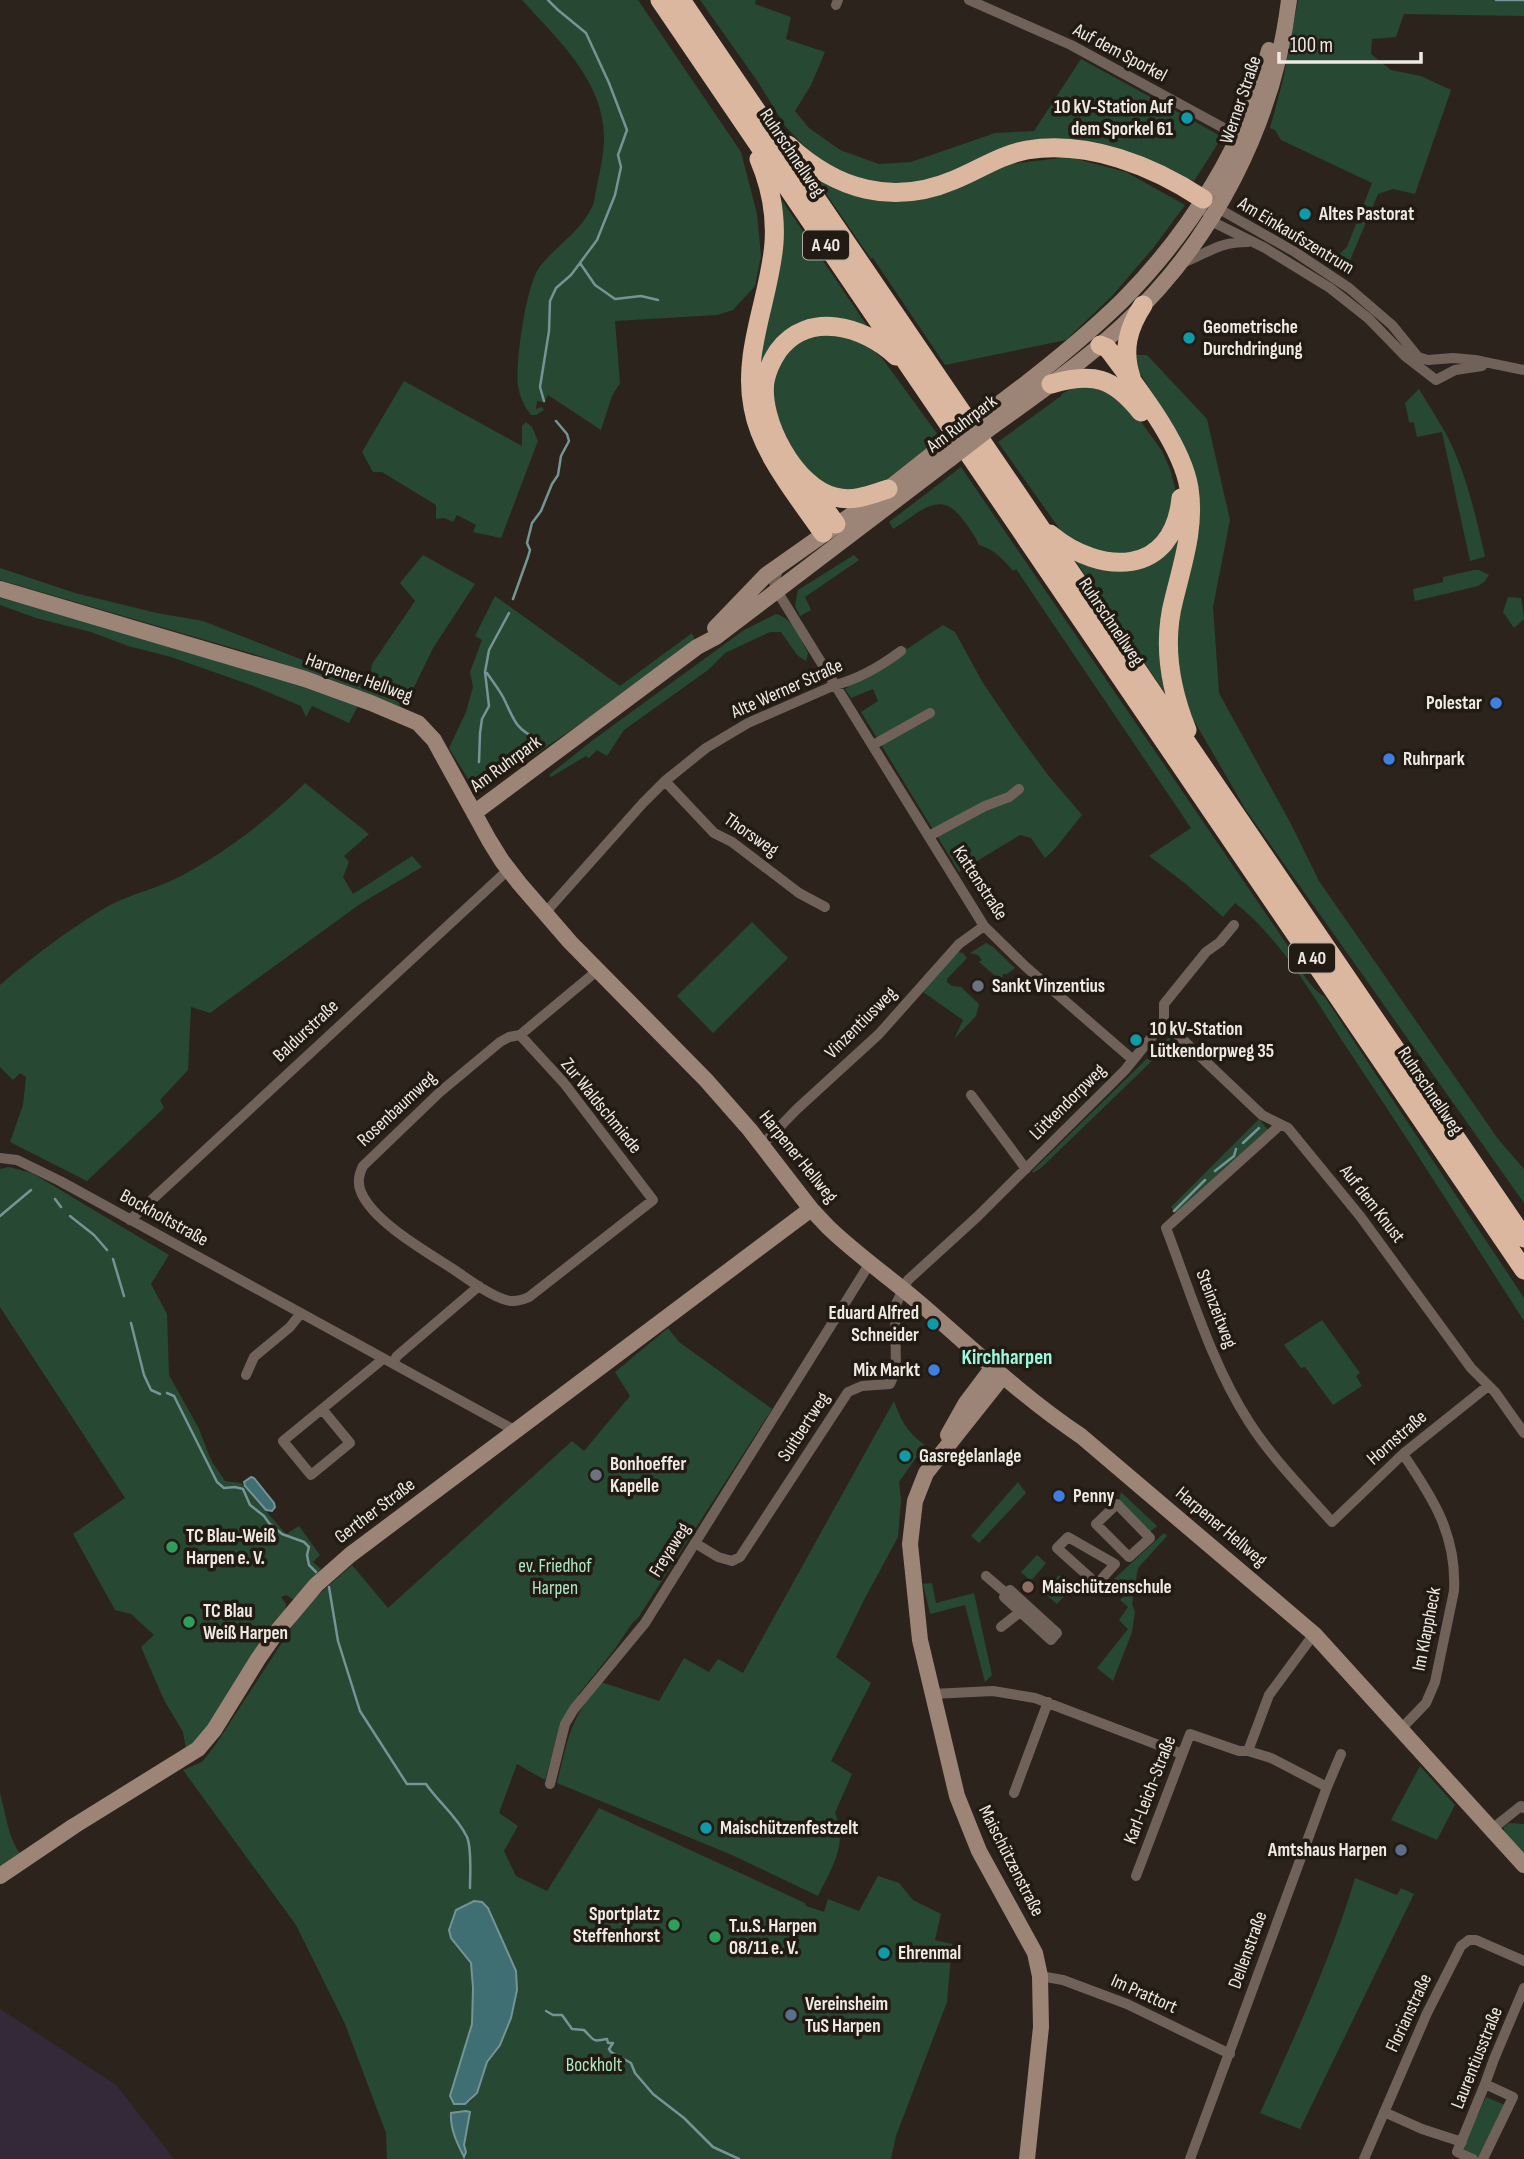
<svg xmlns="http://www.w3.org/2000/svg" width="1524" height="2159" font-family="'Sofia Sans Condensed',sans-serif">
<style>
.industrial{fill:#332938}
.green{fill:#274833;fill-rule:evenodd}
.water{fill:#3f6f73;stroke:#749495;stroke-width:2}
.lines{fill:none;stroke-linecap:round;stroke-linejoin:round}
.stream{stroke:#749495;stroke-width:2.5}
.street{stroke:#716259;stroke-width:10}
.secondary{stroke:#9c8576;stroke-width:16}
.highway{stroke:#dbb79f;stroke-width:19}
.secondary-bridge{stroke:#9c8576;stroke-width:16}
.culture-dot{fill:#0f9aa8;stroke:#221b13;stroke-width:2.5}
.shop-dot{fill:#3f7fe0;stroke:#221b13;stroke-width:2.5}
.worship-dot{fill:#6b7280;stroke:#221b13;stroke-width:2.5}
.leisure-dot{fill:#2e9e5b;stroke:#221b13;stroke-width:2.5}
.education-dot{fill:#8d6e63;stroke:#221b13;stroke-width:2.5}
.service-dot{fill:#5c6f8a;stroke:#221b13;stroke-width:2.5}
.labels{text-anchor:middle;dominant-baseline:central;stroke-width:7;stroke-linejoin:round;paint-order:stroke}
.shield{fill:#221b13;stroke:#b1aba5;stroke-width:2}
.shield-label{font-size:18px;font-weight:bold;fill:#eee9e3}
.street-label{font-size:19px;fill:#eee9e3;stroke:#221b13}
.poi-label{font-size:19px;font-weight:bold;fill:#eee9e3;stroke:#221b13;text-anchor:start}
.park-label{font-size:19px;fill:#adeac2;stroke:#221b13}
.neighbourhood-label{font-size:21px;font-weight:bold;fill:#98f9de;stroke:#221b13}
</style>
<rect width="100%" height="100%" fill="#2c241c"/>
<path class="industrial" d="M0 2009 116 2085 174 2159H0Z"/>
<path class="green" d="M522 0H638L741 152 757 214 761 256 755 286 733 310 717 315 615 321 620 383 612 396 601 430 548 395 544 402 537 401 536 409 542 407 544 410 536 415H531C524 406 520 397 518 386 515 364 526 286 539 268 556 245 584 230 594 202 597 182 603 162 604 142 606 83 559 41 522 0Z
M700 0H756L755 4 791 17 786 39 825 52 811 85 795 111 809 128 840 150 879 164 911 162 995 133 1034 131 1081 59 1185 116 1183 119 1188 122 1190 119 1222 137 1194 181 1112 148 1053 140 919 184 869 182 822 162 803 145 785 126 758 82Z
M1298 0H1524V16L1404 14 1396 37 1372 39 1371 54 1391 70 1421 76 1451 90 1415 194 1393 189 1378 194 1348 265 1343 271 1241 210 1246 205 1335 258 1347 247 1372 183 1281 140 1275 130 1270 128 1283 80Z
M1069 157 1126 172 1185 205 1154 247 1112 296 1066 340 945 365 873 258 871 259 807 166 867 194 1002 165Z
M773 187 872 333 798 327 758 400Z
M830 332 867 345 882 358 941 439 882 484 852 494 814 481 782 437 771 383 788 349 795 343Z
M1135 355H1147L1207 419 1230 520 1213 607 1219 693 1291 824 1319 881 1498 1139 1524 1169V1203L1246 810 1193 719 1175 670 1176 631 1198 514 1163 410 1140 373Z
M404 381 522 446V426L526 422 532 427 538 441 501 538 473 532 476 525 457 515 453 522 444 518 436 519V505L382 472H373L362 452Z
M1090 386 1124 398 1162 451 1170 469 1175 487 1176 506 1172 523 1143 553 1099 554 1061 531 998 442 1061 396 1062 394 1072 388Z
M1419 389C1430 408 1443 426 1452 446 1468 481 1476 518 1485 556L1484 557 1470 561 1442 432 1417 437 1414 423 1409 422 1405 403Z
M961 467 1290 949C1294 961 1312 991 1324 996L1524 1298V1321C1465 1229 1406 1136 1345 1045 1314 998 1280 937 1235 903L1223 917 1186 884 1149 856 1191 828 1016 569 1013 571C1002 558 995 550 979 545 975 536 970 529 964 521 940 487 920 513 893 529L889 522Z
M1181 524 1171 702 1071 554 1112 568Z
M423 555 475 584 433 648 404 708 335 681 250 653 0 580V568L75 593 157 613 203 621 362 683 370 677 372 664 415 601 400 583Z
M854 555 859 560 805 597 811 610 800 616 795 606 798 590Z
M1474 570H1479L1489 575 1484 582 1478 586 1415 601 1413 589 1443 582V577Z
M495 596 620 686 692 633 695 640 619 698 500 778 475 785 468 779 449 748 466 712 473 687 470 672 482 640 475 636Z
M1508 597 1521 598 1524 619 1514 628 1503 612Z
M0 598 139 634 280 676 358 706 349 723 312 706 306 717 301 706 251 685 171 657 128 646 91 632 36 618 0 605Z
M776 614C793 618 801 639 808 653L806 661 797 655 781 632H770L725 653 708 670 624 730 607 756 597 750 589 758 586 756 551 777 549 775 593 740 744 630Z
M943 625 955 632 983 683 1017 733 1048 775 1082 815 1054 850 1045 858 1031 838 1020 835 959 872 861 712 878 701 873 689 851 698 845 689 905 647 907 649Z
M305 783 369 834 344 856 349 862 343 877 353 894 412 856 422 867 360 904 210 1013 191 1007 188 1070 160 1100 164 1108 87 1181 10 1142 23 1105 26 1077 20 1073 13 1080 0 1067V985C32 957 67 931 103 909 126 895 153 890 177 878 225 853 267 821 305 783Z
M752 922 788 958 713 1033 677 996Z
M986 943 993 947 1015 968 1007 974H1003L1002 979 1000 980 979 962 982 960 978 955 970 953Z
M957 952 963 953 967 958 947 979V982L952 986 961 987 979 1004 976 1016 954 1039 963 1020 923 992Z
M1169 1037 1171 1038 1156 1057 1041 1168 1033 1173 1032 1171Z
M1259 1119 1269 1131 1177 1214 1171 1207Z
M9 1167 32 1173 169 1255 151 1284 167 1314 169 1375 199 1429 211 1460 225 1481 241 1483 286 1534 299 1526 320 1555 313 1562 321 1569 294 1600 286 1595 281 1597 286 1604 285 1614 199 1742 0 1871V1793C5 1810 9 1842 21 1854L186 1750 183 1732 164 1700 141 1647 154 1635 131 1614 115 1610 73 1534 125 1498 0 1307V1169Z
M1322 1320 1360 1373 1356 1376 1362 1386 1333 1405 1305 1367 1301 1368 1284 1345Z
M668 1328 679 1342 772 1409 638 1618 633 1622 614 1650 578 1695 579 1696 562 1722 545 1780 517 1764 499 1813 518 1826 504 1851 516 1876 547 1891 599 1808 805 1903 806 1906 824 1912 828 1899 859 1911 878 1876 899 1883 913 1900 941 1914 935 1940 952 1944 947 2002 896 2136 891 2159H387L386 2133 345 2024 296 1925 183 1770 202 1762 216 1744 296 1621 307 1607 269 1652 231 1715 204 1753 203 1751 231 1712 269 1649 313 1596 316 1597 352 1565 388 1608 572 1441 584 1451 630 1396 615 1372ZM474 1901 482 1902 488 1908 516 1971 517 1990 511 2018 500 2045 487 2062 477 2093 470 2102 455 2104 450 2096 472 2024 473 1988 471 1963 451 1938 449 1929 456 1910Z
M894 1401C901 1421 908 1433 925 1445L899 1482 901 1500 898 1537 864 1600 836 1657 871 1683 831 1761 852 1774 835 1813C849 1844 831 1869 818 1896L732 1855 557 1783C568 1739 570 1718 601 1682L659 1701 684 1658 709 1672 718 1659 743 1673Z
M1018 1482 1026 1493 979 1543 971 1536Z
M1121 1492 1157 1526 1150 1532 1119 1500Z
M1164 1533 1167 1536 1138 1568 1132 1604 1135 1612 1132 1632 1113 1681 1097 1668 1128 1629 1119 1620 1128 1607 1120 1600 1128 1591 1114 1579Z
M1037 1555 1046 1563 1031 1581 1021 1572Z
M1059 1575 1072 1587 1057 1604 1044 1593Z
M932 1583 936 1603 974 1593 992 1675 985 1682 965 1605 930 1614 923 1584Z
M1420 1766 1455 1805 1437 1840 1391 1820Z
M1509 1823 1524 1824V1855L1505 1833 1503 1827Z
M1355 1878 1397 1895 1401 1888 1414 1894 1300 2129 1260 2113C1295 2036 1331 1959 1355 1878Z
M1486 2097 1505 2105 1479 2159 1461 2151Z"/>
<path class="water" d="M251 1477 254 1478 274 1503 275 1507 272 1511 266 1510 245 1486 244 1482Z
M474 1901 482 1902 488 1908 516 1971 517 1990 511 2018 500 2045 487 2062 477 2093 465 2104H454L450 2096 472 2024 473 1988 471 1963 451 1938 449 1930 456 1910Z
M466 2111 470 2112 464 2145 466 2152 464 2157C457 2143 450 2129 451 2113Z"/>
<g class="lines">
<path class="stream" d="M1496 0H1524
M580 263 595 285 615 299 641 296 658 300
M544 401 540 387 549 331 550 301 556 288 571 275 597 240 615 195 621 167 618 155 627 130 609 83 586 33 558 10 548 0
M513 599 528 557 530 550 527 543 532 523 541 511 552 484 558 475 561 456 569 441 567 434 556 421
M487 673C493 682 501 692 505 701 515 722 515 727 536 739
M479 762 480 733 482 719 489 706 485 672 489 650 509 613
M1243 1143 1259 1128
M1215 1171 1234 1156 1236 1149
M55 1199 61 1207
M1174 1211 1205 1180
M0 1216 31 1190
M70 1216 94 1235 107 1250
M113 1259 124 1296
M131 1323 144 1375 151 1390 160 1394
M167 1393 174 1396 217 1482 224 1488 235 1487 243 1489 250 1505 264 1516 269 1523 282 1534 304 1542 309 1547 307 1555 309 1565 316 1572
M329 1587 338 1641 360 1711 407 1784H426C439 1803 457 1816 467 1837 472 1849 470 1875 470 1888
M546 2011 553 2015H562L572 2029 584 2030C595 2041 592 2042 607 2039L608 2043H613L609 2049 611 2052 631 2063 635 2073 653 2094 684 2118 713 2147 739 2159"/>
<path class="street" d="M969 0 1071 45 1242 138
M836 5 838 0
M1214 206 1295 252 1349 288 1392 325 1418 357 1428 360 1453 358 1475 360 1524 370
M1208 215 1209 220 1265 248 1330 288 1368 318 1405 356 1436 380 1455 370 1482 366
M1182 263C1209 253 1217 242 1248 242
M779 567 774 582 777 591 984 926 1026 967 1132 1059
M873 745 930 713
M665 781 714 833 732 842 799 893 825 907
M929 836 985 806 1009 797 1019 789
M545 913 643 803 665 781 706 748 748 723 835 685C859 679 881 666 901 651
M1164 1022 1262 1115 1288 1128 1360 1216 1471 1368 1495 1392 1524 1433
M520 1035 564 1083 653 1200 529 1297C520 1301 512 1303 503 1299 486 1293 471 1281 456 1271 429 1253 374 1223 361 1192 357 1183 359 1174 363 1166L440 1092 500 1042 509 1037 520 1035 598 970
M971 1095 1026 1169
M1280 1125 1166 1228C1191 1293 1211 1363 1249 1422 1272 1458 1304 1490 1332 1522L1403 1454 1488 1386
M762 1145 797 1109 879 1034 959 944 984 926
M0 1158 17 1160 60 1181 516 1431
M130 1220 508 870
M393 1363 397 1356 479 1286
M246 1375 254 1357 290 1327 301 1313
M322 1409 350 1443 311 1475 283 1441 383 1359
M1117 1504 1150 1538 1129 1557 1096 1524Z
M1068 1537 1115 1564 1097 1584 1057 1548Z
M695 1543 718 1557 732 1561 740 1557 848 1392 862 1386 890 1384 896 1370 895 1306 908 1280 977 1217 1105 1090 1125 1070 1164 1022V1004L1206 952 1220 942 1234 925
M986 1576 1007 1594
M1010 1590 1057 1633 1051 1640 1004 1597Z
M1001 1627 1020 1612
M932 1694 993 1691 1035 1698 1182 1754
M1402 1728 1426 1703 1435 1682 1454 1591C1457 1535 1433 1498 1403 1454
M1248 1751 1269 1695 1314 1634
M550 1784 565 1724 574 1709 645 1623 870 1263
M1014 1793 1048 1702
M1492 1829 1521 1806 1524 1808
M1136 1876 1190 1734 1239 1751H1248L1271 1758 1327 1787
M1040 1976 1063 1980 1127 2004 1230 2054
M1384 2112 1422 2129 1462 2142
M1190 2159 1327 1787 1341 1754
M1364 2159 1427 2013 1461 1946 1469 1940H1476L1524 1961
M1473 2159 1457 2152 1485 2084 1494 2059 1524 1988
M1483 2159 1513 2097 1485 2084"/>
<path class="secondary" d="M984 415C1033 379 1080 342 1123 300 1190 232 1247 143 1269 50
M993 426C1038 394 1083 362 1123 325 1214 241 1274 123 1289 0
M0 589 305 679 371 703 418 723 434 740 489 840 502 861 519 883 570 942 706 1080 750 1130 811 1209 828 1227C858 1256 892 1279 923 1306 975 1351 1024 1398 1081 1436L1314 1634 1524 1865
M715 628 766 575 888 489 941 447
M474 813 697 647 716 637 950 459
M1003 1376 926 1473 915 1501 910 1544 920 1640 957 1796 979 1851 1035 1953 1040 1976 1041 2027 1027 2159
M948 1435 966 1403 993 1367
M0 1876 74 1826 198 1749 214 1730 258 1659 279 1629 316 1585 350 1555 811 1209"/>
<path class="highway" d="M660 0 1524 1270
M681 0 1524 1238
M788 145C836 190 893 206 954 180 979 170 1000 155 1027 150 1088 140 1153 166 1203 199
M759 159C770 185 776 214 774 243 770 297 742 352 753 407 761 453 797 495 823 533
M1100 345 1107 348 1112 354C1138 389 1182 445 1189 488 1195 527 1183 562 1174 599 1162 644 1170 688 1187 730
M1131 377C1122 350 1128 328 1143 305
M1051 384C1093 372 1113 377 1141 412
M810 488 836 524
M888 489C870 495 853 502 835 497 795 488 759 420 765 381 767 371 772 360 778 351 808 310 864 326 896 356
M1050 534C1101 576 1173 577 1181 498"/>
<path class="secondary-bridge" d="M941 447 984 415
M950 459 993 426"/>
</g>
<g class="culture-dot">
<circle cx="1187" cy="118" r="7"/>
<circle cx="1305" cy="214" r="7"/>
<circle cx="1189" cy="338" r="7"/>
<circle cx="1136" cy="1040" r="7"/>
<circle cx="933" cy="1324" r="7"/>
<circle cx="905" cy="1456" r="7"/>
<circle cx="706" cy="1828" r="7"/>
<circle cx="884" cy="1953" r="7"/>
</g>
<g class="shop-dot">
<circle cx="1496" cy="703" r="7"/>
<circle cx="1389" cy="759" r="7"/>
<circle cx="934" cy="1370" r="7"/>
<circle cx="1059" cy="1496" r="7"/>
</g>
<g class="worship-dot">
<circle cx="978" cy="986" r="7"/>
<circle cx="596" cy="1475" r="7"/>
</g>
<g class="leisure-dot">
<circle cx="172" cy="1547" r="7"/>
<circle cx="189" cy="1622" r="7"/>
<circle cx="674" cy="1925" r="7"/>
<circle cx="715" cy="1937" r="7"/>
</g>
<circle class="education-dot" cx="1028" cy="1587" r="7"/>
<g class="service-dot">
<circle cx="1401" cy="1850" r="7"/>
<circle cx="791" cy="2015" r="7"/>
</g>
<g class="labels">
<g class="shield">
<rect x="803" y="230.5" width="46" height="29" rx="5"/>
<rect x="1289" y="943.5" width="46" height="29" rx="5"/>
</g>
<g class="shield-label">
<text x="826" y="245">A 40</text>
<text x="1312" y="958">A 40</text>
</g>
<g class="street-label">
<text transform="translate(1120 53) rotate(28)">Auf dem Sporkel</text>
<text transform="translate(1241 100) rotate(-71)">Werner Straße</text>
<text transform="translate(792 153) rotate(56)">Ruhrschnellweg</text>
<text transform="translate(1296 236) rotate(31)">Am Einkaufszentrum</text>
<text transform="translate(962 424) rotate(-37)">Am Ruhrpark</text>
<text transform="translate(1111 622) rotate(56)">Ruhrschnellweg</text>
<text transform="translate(359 678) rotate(20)">Harpener Hellweg</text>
<text transform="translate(787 689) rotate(-24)">Alte Werner Straße</text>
<text transform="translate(506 764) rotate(-36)">Am Ruhrpark</text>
<text transform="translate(751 835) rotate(35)">Thorsweg</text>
<text transform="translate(980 883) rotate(57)">Kattenstraße</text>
<text transform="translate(861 1023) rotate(-45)">Vinzentiusweg</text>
<text transform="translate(306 1031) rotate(-43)">Baldurstraße</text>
<text transform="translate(1430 1091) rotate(56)">Ruhrschnellweg</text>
<text transform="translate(1068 1102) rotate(-45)">Lütkendorpweg</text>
<text transform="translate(601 1106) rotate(51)">Zur Waldschmiede</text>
<text transform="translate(397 1109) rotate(-43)">Rosenbaumweg</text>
<text transform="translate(798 1157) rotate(51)">Harpener Hellweg</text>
<text transform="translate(1372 1204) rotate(52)">Auf dem Knust</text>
<text transform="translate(164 1218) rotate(29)">Bockholtstraße</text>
<text transform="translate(1216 1309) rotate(69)">Steinzeitweg</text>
<text transform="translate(804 1427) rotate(-57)">Suitbertweg</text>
<text transform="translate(1397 1438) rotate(-41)">Hornstraße</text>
<text transform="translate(375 1511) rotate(-37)">Gerther Straße</text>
<text transform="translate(1221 1527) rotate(40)">Harpener Hellweg</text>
<text transform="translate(670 1550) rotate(-58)">Freyaweg</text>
<text transform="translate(1427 1629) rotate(-79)">Im Klappheck</text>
<text transform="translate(1150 1790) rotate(-69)">Karl-Leich-Straße</text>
<text transform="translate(1011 1861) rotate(63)">Maischützenstraße</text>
<text transform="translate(1248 1950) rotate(-70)">Dellenstraße</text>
<text transform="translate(1144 1994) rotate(24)">Im Prattort</text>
<text transform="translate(1409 2013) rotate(-65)">Florianstraße</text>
<text transform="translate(1477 2058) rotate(-68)">Laurentiusstraße</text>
</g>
<g class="poi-label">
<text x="1173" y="107" text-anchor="end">10 kV-Station Auf<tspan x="1173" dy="22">dem Sporkel 61</tspan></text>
<text x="1319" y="214">Altes Pastorat</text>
<text x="1203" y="327">Geometrische<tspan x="1203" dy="22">Durchdringung</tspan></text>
<text x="1482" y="703" text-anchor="end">Polestar</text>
<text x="1403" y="759">Ruhrpark</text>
<text x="992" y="986">Sankt Vinzentius</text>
<text x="1150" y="1029">10 kV-Station<tspan x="1150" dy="22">Lütkendorpweg 35</tspan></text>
<text x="919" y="1313" text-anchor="end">Eduard Alfred<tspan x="919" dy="22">Schneider</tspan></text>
<text x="920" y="1370" text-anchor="end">Mix Markt</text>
<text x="919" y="1456">Gasregelanlage</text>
<text x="610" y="1464">Bonhoeffer<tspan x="610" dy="22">Kapelle</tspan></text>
<text x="1073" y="1496">Penny</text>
<text x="186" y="1536">TC Blau-Weiß<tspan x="186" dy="22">Harpen e. V.</tspan></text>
<text x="1042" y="1587">Maischützenschule</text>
<text x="203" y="1611">TC Blau<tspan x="203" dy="22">Weiß Harpen</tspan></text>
<text x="720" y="1828">Maischützenfestzelt</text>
<text x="1387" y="1850" text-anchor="end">Amtshaus Harpen</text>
<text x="660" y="1914" text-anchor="end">Sportplatz<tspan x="660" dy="22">Steffenhorst</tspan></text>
<text x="729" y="1926">T.u.S. Harpen<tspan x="729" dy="22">08/11 e. V.</tspan></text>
<text x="898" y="1953">Ehrenmal</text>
<text x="805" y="2004">Vereinsheim<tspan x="805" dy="22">TuS Harpen</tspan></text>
</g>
<g class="park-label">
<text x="555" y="1566">ev. Friedhof<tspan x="555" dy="22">Harpen</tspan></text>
<text x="594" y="2065">Bockholt</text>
</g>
<g class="neighbourhood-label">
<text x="1007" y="1357">Kirchharpen</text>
</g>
</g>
<path d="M1279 52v10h142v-10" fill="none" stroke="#eee9e3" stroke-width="3.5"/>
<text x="1290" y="52" font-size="21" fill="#eee9e3" stroke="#221b13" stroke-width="5" paint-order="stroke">100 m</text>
</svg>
